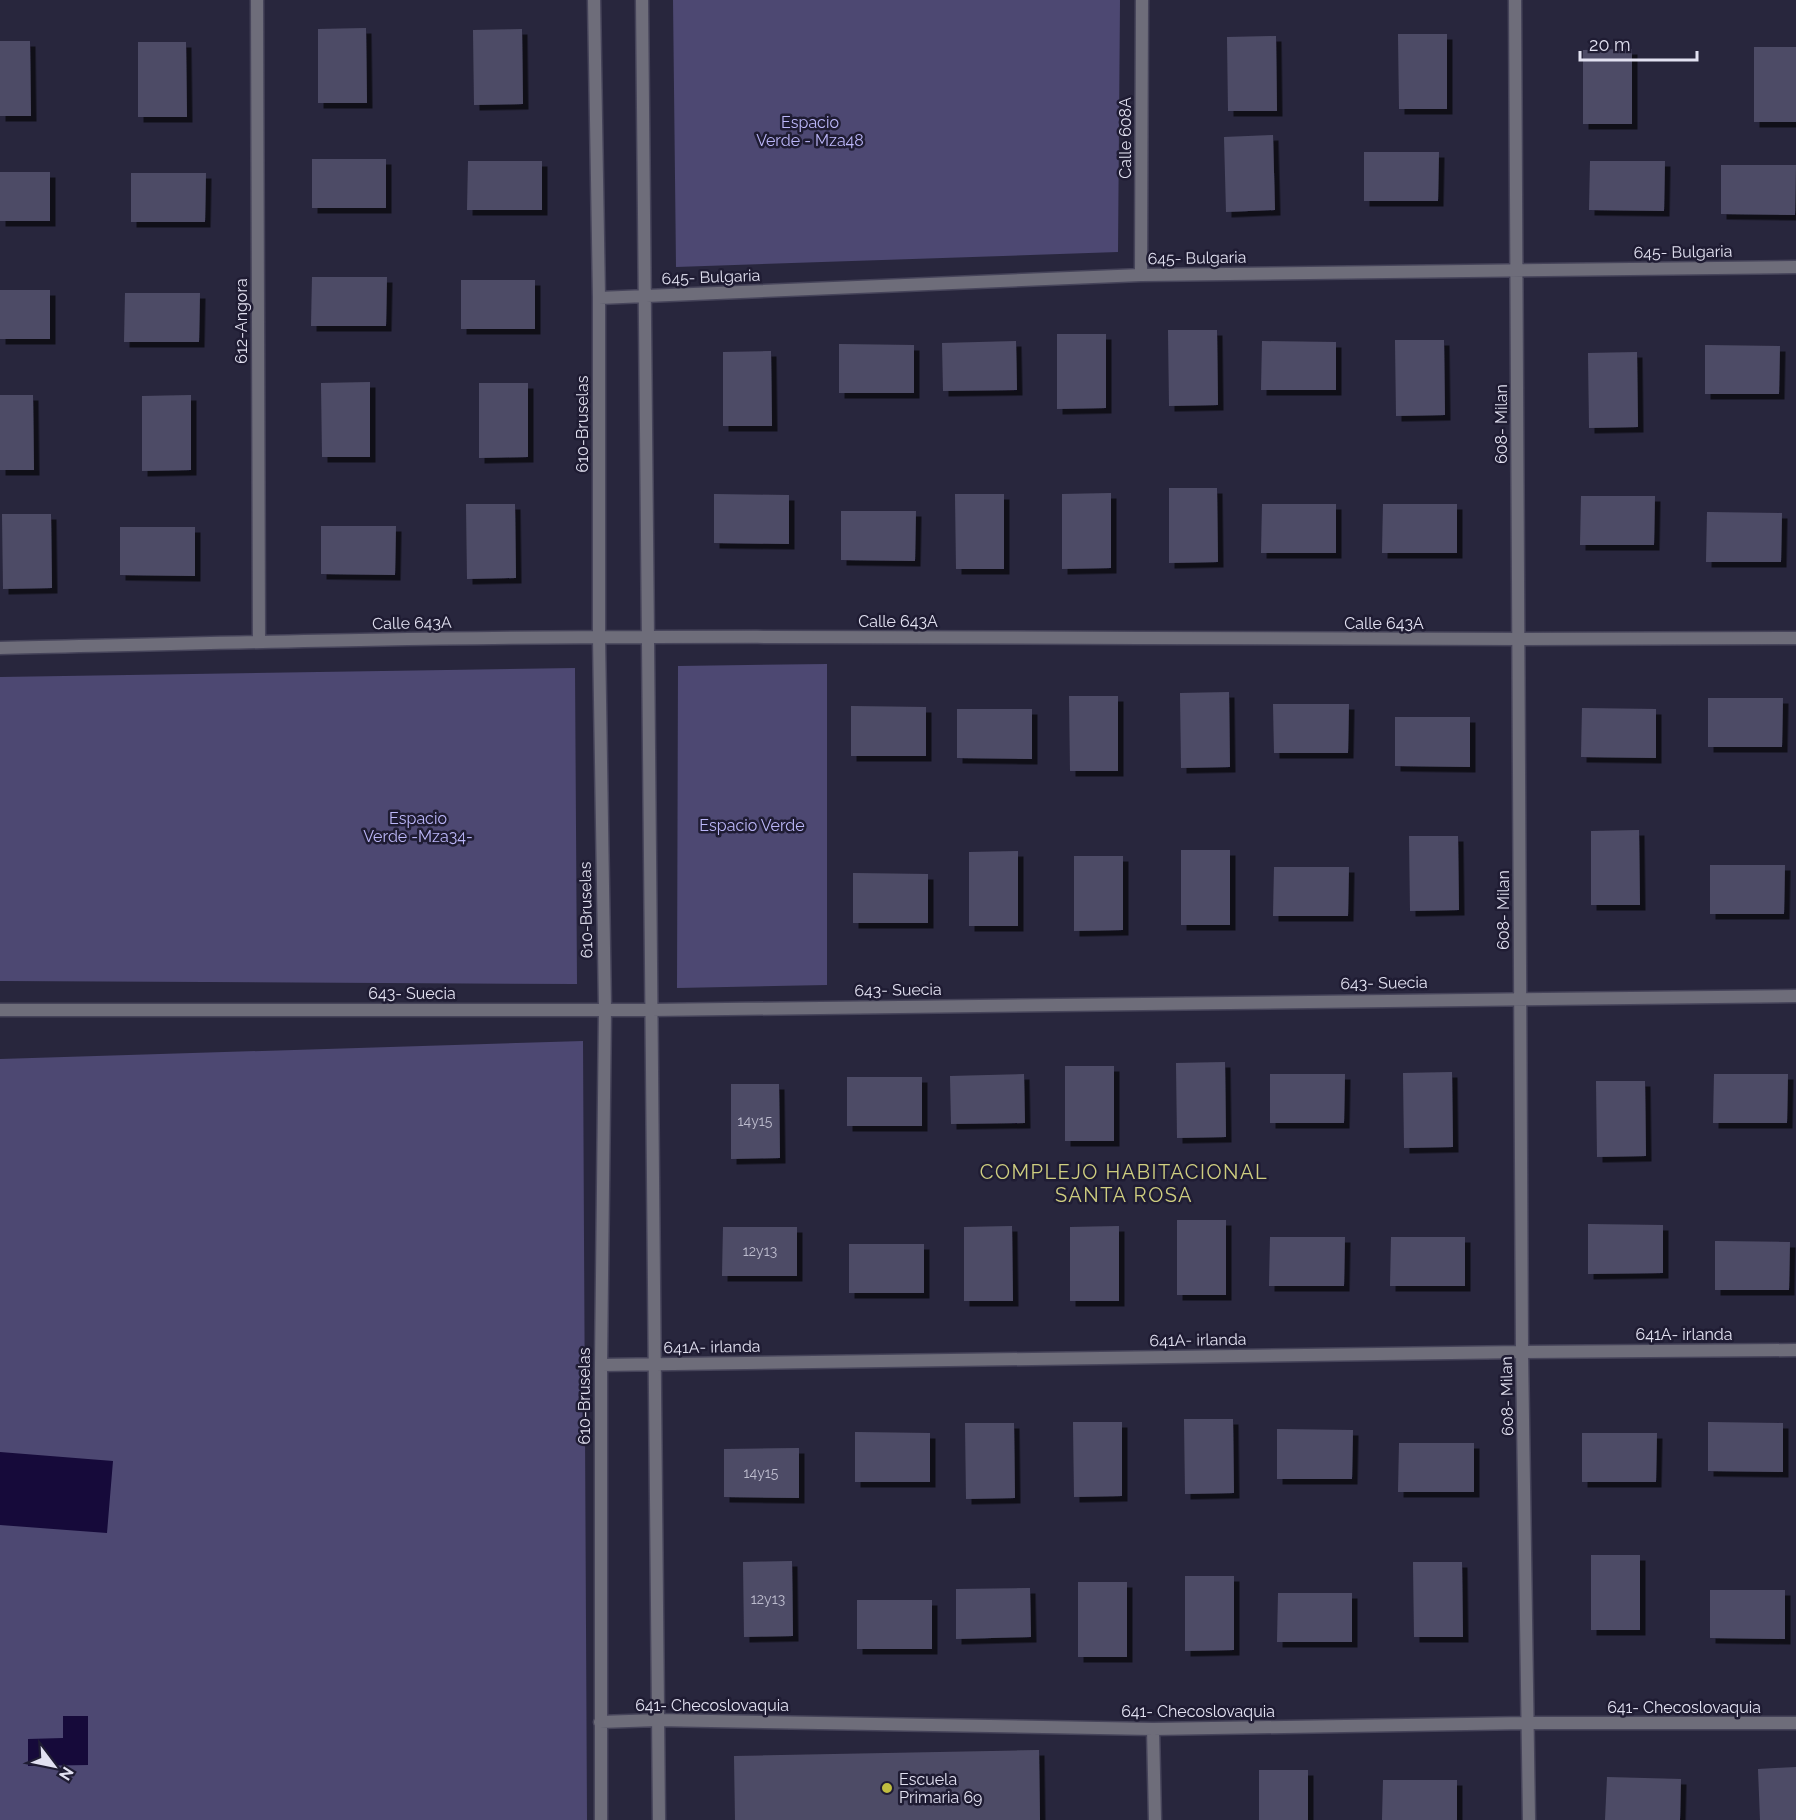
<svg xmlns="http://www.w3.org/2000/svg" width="1796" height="1820" font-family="Raleway,sans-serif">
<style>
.green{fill:#4d4872}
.water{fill:#160a3a}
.building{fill:#4e4c66;filter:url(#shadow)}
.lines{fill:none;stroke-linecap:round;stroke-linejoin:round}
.street-casing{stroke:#46445a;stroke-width:15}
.street{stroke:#6e6d7a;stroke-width:12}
.poi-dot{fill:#c1be40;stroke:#1f1c33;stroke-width:2}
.labels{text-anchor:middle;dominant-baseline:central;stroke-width:5;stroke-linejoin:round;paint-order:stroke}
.number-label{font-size:14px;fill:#bdbcce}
.park-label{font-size:16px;fill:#bcb7f9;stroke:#1f1c33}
.street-label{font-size:16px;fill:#e2e1f1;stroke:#1f1c33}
.poi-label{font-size:16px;fill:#e2e1f1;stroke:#1f1c33;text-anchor:start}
.quarter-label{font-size:20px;letter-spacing:1.5px;fill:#cfce80;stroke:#1f1c33}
</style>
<defs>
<filter id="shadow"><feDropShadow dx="5.5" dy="5.5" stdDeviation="0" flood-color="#0009"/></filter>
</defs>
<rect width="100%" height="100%" fill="#28263d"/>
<path class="green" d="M673 0H1120L1118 252 676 267Z
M827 664V985L677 988 678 666Z
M575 668 577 984 0 981V677Z
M583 1041 587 1820H0V1059Z"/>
<path class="water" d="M0 1452 113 1461 107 1533 0 1525Z
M63 1716H88V1765L28 1766V1739L63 1738Z"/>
<path class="building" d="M366 28 367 103H318V29Z
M522 29 523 104 474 105 473 30Z
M1398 34H1447V109H1399Z
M1276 36 1277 111H1228L1227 37Z
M0 41H30L31 116H0Z
M138 42H186L187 117H138Z
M1754 47H1796V122H1754Z
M1632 49V124H1583V50Z
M1273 135 1275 210 1226 212 1224 137Z
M1364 152H1439L1438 201H1364Z
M312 159H386V208H312Z
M468 161H542V210H467Z
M1590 161H1665L1664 211 1589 210Z
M1721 165H1796L1795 215 1721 214Z
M0 172H50V221H0Z
M131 173H206L205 222H131Z
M312 277H387L386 326H311Z
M461 280H535V329H461Z
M0 290H50V339H0Z
M125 293H200L199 342H124Z
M1168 330H1217L1218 405 1169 406Z
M1057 334H1106V408L1057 409Z
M1395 340H1444L1445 415 1396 416Z
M1016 341 1017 390 943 391 942 343Z
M1262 341 1336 342V390H1261Z
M839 344 914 345V393H839Z
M1705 345 1780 346 1779 394H1705Z
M771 351 772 426H723V352Z
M1637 352 1638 427 1589 428 1588 353Z
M370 382V457H322L321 383Z
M479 383H528V457L479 458Z
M0 395H33L34 470H0Z
M191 395V470L142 471V396Z
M1169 488H1217L1218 562 1169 563Z
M1111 493V568L1062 569V494Z
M714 494 789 495V544L714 543Z
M955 494H1004V569H956Z
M1581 496H1655L1654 545H1580Z
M466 504H515L516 578 467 579Z
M1262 504H1336V553H1261Z
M1383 504H1457V553H1382Z
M841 511H916L915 561 841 560Z
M1707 512 1782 513 1781 562H1706Z
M2 514H51L52 588 3 589Z
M321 526H396L395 575 321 574Z
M120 527H195V576L120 575Z
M1229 692 1230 767 1181 768 1180 693Z
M1069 696H1118V771H1070Z
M1708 698H1783L1782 747H1708Z
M1273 704H1349L1348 753H1274Z
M851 706 926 707V756H851Z
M1582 708 1656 709V758L1581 757Z
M957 709H1032V759L957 758Z
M1395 717H1470V767L1395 766Z
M1639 830 1640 905H1591V831Z
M1409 836H1458L1459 910 1410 911Z
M1181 850H1230V925H1181Z
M1018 851V926H969V852Z
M1074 856H1123V930L1074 931Z
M1710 865H1785L1784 914H1710Z
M1274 867H1349L1348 916H1273Z
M853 873 928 874V923H853Z
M1225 1062 1226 1137 1177 1138 1176 1063Z
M1065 1066H1114V1141H1065Z
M1452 1072 1453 1147 1404 1148 1403 1073Z
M1024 1074 1025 1123 951 1124 950 1076Z
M1270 1074H1345L1344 1123H1270Z
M1714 1074H1788L1787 1123H1713Z
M847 1077H922V1126H847Z
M1596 1081H1645L1646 1156 1597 1157Z
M731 1084H779L780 1158 731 1159Z
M1177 1220H1226V1295H1177Z
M1588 1224 1663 1225V1273L1588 1274Z
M1012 1226 1013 1301H964V1227Z
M1119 1226V1301H1070V1227Z
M723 1227H797V1276H722Z
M1270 1237H1345L1344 1286H1269Z
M1391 1237H1465V1286H1390Z
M1715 1241 1790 1242 1789 1290H1715Z
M849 1244H924V1293H849Z
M1184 1419H1233L1234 1493 1185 1494Z
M1073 1422H1122V1496L1074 1497Z
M1708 1422 1783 1423V1472L1708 1471Z
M965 1423H1014L1015 1498 966 1499Z
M1277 1429 1353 1430 1352 1479H1277Z
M855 1432 930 1433V1482H855Z
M1582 1433H1657L1656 1482H1582Z
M1399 1443H1474V1492H1398Z
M799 1448V1498L724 1497V1449Z
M1591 1555H1640V1630H1591Z
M792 1561 793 1636 744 1637 743 1562Z
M1413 1562H1462L1463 1637H1414Z
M1185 1576H1234V1650L1185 1651Z
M1078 1582H1127V1657H1078Z
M1030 1588 1031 1637 956 1639V1589Z
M1710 1590H1785V1639L1710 1638Z
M1278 1593H1352V1642H1277Z
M857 1600H932V1649H857Z
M1039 1750 1040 1820H735L734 1756Z
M1796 1767V1820H1760L1758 1769Z
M1259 1770H1308V1820H1259Z
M1607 1777 1681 1779 1680 1820H1605Z
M1383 1780H1457V1820H1382Z"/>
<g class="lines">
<defs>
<path id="street" d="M257 0 259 642
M594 0 599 298V638L605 1009 601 1365V1820
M642 0 659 1820
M1515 0 1522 1352 1529 1820
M1141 275 1142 0
M599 298 1141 275 1796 267
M0 648C217 643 433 637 650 637 1032 636 1414 641 1796 638
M0 1010H651L1796 996
M601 1365 1522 1352 1796 1350
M600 1722 658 1720 1153 1729 1529 1723H1796
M1153 1729 1155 1820"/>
</defs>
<use href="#street" class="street-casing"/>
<use href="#street" class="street"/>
</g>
<circle class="poi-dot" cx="887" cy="1788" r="6"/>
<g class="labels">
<g class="number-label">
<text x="755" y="1121">14y15</text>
<text x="760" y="1251">12y13</text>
<text x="761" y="1473">14y15</text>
<text x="768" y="1599">12y13</text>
</g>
<g class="park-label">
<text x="810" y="122">Espacio<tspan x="810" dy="18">Verde - Mza48</tspan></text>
<text x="418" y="818">Espacio<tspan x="418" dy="18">Verde -Mza34-</tspan></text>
<text x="752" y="825">Espacio Verde</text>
</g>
<g class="street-label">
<text transform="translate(1125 138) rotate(-90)">Calle 608A</text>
<text transform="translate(1683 252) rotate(-1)">645- Bulgaria</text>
<text transform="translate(1197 258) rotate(-1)">645- Bulgaria</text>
<text transform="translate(711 277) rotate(-2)">645- Bulgaria</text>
<text transform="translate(241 321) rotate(-90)">612-Angora</text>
<text transform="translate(582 424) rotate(-90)">610-Bruselas</text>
<text transform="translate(1501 424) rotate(-90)">608- Milan</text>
<text x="898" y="621">Calle 643A</text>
<text transform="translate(412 623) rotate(-1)">Calle 643A</text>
<text x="1384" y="623">Calle 643A</text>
<text transform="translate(586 910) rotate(-91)">610-Bruselas</text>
<text transform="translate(1503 910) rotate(-90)">608- Milan</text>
<text transform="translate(1384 983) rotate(-1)">643- Suecia</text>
<text transform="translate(898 990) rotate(-1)">643- Suecia</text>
<text x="412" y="993">643- Suecia</text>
<text x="1684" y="1334">641A- irlanda</text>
<text transform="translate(1198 1340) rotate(-1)">641A- irlanda</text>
<text transform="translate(712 1347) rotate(-1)">641A- irlanda</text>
<text transform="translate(584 1396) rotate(-90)">610-Bruselas</text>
<text transform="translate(1507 1396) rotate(-91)">608- Milan</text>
<text x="712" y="1705">641- Checoslovaquia</text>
<text x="1684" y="1707">641- Checoslovaquia</text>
<text x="1198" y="1711">641- Checoslovaquia</text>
</g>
<g class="poi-label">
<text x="899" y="1779">Escuela<tspan x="899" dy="18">Primaria 69</tspan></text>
</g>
<g class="quarter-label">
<text x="1124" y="1172">COMPLEJO HABITACIONAL<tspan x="1124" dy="23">SANTA ROSA</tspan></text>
</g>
</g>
<g transform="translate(54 1766) rotate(122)" stroke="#1f1c33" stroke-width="4.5" paint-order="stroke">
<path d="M0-4.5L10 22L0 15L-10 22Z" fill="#e2e1f1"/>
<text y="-9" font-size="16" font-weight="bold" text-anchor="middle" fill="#e2e1f1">N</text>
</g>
<path d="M1580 51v9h117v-9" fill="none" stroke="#e2e1f1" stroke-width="3"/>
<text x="1589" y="51" font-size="18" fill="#e2e1f1" stroke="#1f1c33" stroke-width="4.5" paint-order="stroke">20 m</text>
</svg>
